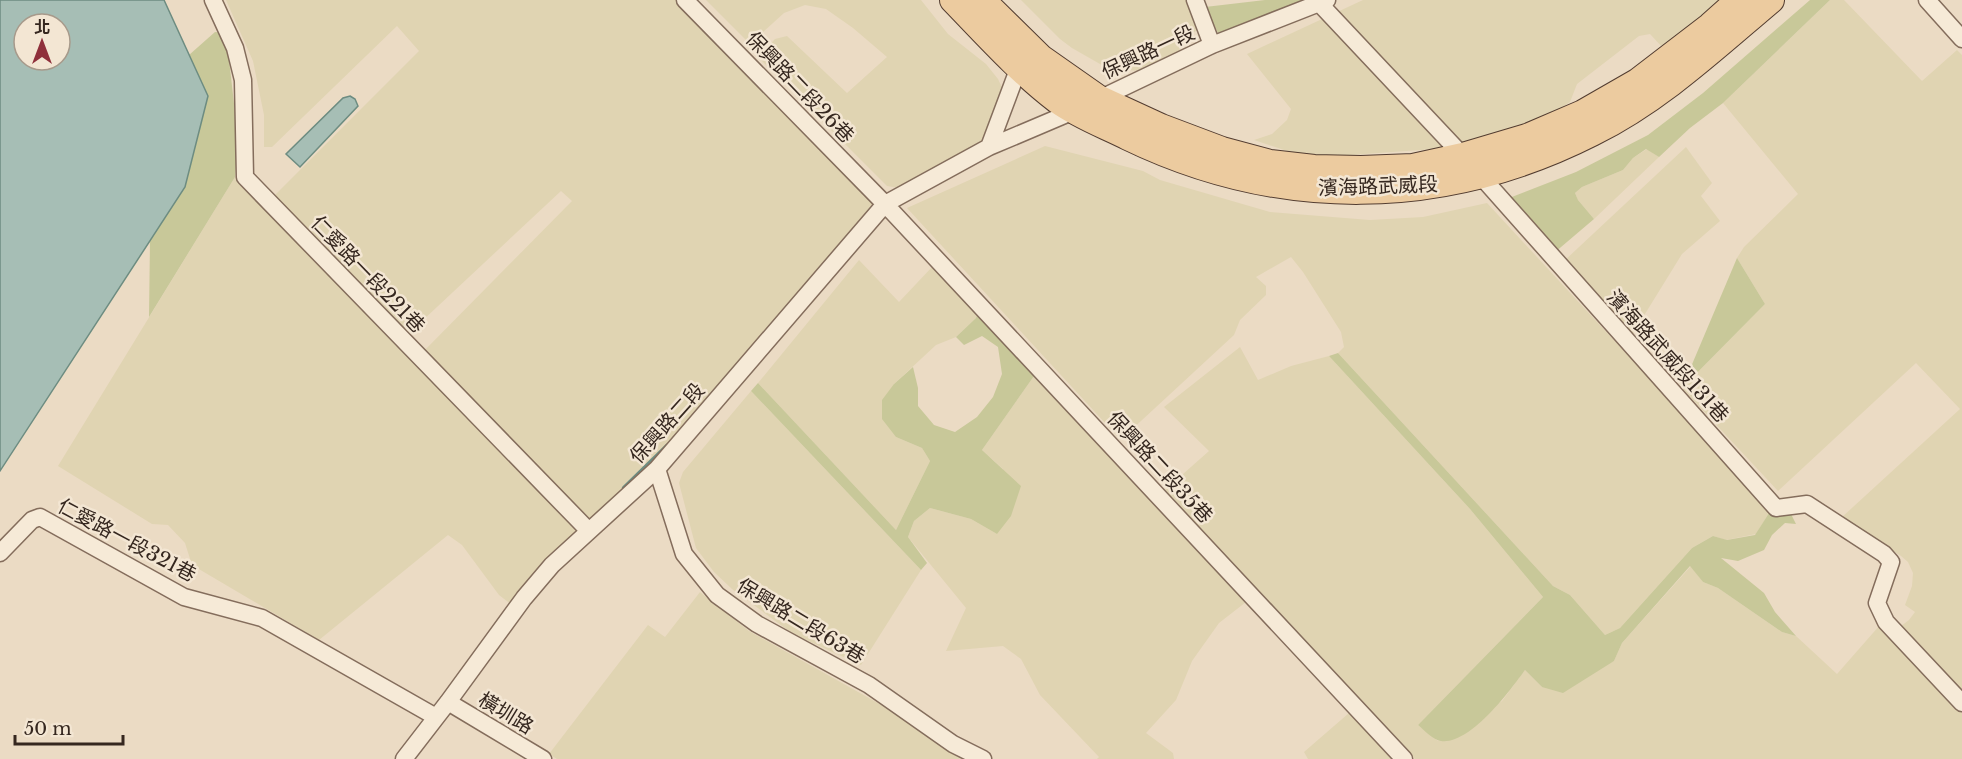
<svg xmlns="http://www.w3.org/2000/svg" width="1962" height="759" font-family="'Libre Baskerville','Noto Sans TC',serif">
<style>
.farmland{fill:#e0d4b2}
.green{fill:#c8c899}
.water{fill:#a6beb5;stroke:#6d8c81;stroke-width:1.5;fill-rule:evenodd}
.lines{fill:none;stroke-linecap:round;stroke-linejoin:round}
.stream{stroke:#6d8c81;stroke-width:4.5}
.street-casing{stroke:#846d5c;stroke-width:19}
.primary-casing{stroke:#523c30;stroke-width:28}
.street{stroke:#f6ead7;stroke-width:16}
.primary{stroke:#eccb9f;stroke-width:26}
.labels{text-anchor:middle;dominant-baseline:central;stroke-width:5;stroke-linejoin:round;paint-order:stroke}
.street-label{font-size:20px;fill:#35271f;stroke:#f3e6d3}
</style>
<rect width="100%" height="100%" fill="#ebdbc4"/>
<path class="farmland" d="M226 0H678L875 201 730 379 618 503 589 525 420 355 572 201 561 191 406 336 274 196 419 51 397 26 272 147H264V115L253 61Z
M706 0H921L948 34 986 64 998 79 1005 94 993 139 899 188 887 186 758 57 775 39 787 36 847 93 887 57 853 28 826 9 805 5 784 13 750 44Z
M1021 0H1189L1200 29 1178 40 1182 62 1156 72 1113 69 1100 64 1072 48 1060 39Z
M1363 0H1721L1663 48 1650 34 1639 36 1577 84 1570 102 1540 122 1449 148 1322 157 1287 151 1254 140 1272 134 1287 120 1291 109 1247 54Z
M1830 0H1844L1922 81 1957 50 1962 55V694L1901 626 1909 620 1915 612 1905 605 1912 586 1913 573 1908 562 1901 556 1841 518 1960 409 1916 363 1778 491 1682 388 1765 304 1737 258 1744 247 1798 194 1723 103Z
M1045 146 1143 171 1160 180 1270 212 1370 220 1423 217 1487 203 1771 510 1756 534 1726 540 1713 536 1692 548 1620 628 1605 635 1570 595 1553 586 1338 353 1344 347 1341 332 1303 272 1291 257 1256 277 1266 286V295L1240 320 1234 335 1128 433 1118 437 907 208Z
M1686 147 1712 183 1701 196 1720 221 1682 254 1632 335 1563 262Z
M1647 149 1659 157 1594 219 1578 200 1575 193 1582 187 1623 170 1633 158Z
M235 177 579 531 517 609 499 595 462 545 448 535 319 640 192 565 185 543 168 525 152 524 58 466Z
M859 260 899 302 933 266 979 310 976 318 956 337 936 345 894 384 896 437 922 448 930 461 896 530 758 383Z
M1240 347 1258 380 1291 366 1329 356 1470 509 1543 597 1418 725 1438 741 1502 701 1525 670 1542 687 1614 661 1622 643 1691 566 1703 582 1718 588 1782 632 1796 636 1837 674 1880 625 1962 712V759H1415L1165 490 1209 451 1164 407Z
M1034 376 1242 588 1246 602 1219 623 1192 661 1176 700 1146 733 1173 753 1174 759H1097L1099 757 1040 695 1021 659 1003 646 946 651 966 608 908 537 914 521 930 508 971 519 997 534 1003 469 982 450Z
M751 391 921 570 861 665 793 634 732 589 714 572 696 548 679 483 683 472Z
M700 592 749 631 978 759H557L549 754 648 625 665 637Z
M1349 713 1394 759H1308L1304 752Z"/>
<path class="green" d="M1265 0H1307L1219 35 1205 7Z
M1810 0H1830L1723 103 1690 128 1659 157 1646 149 1633 158 1623 170 1582 187 1575 193 1578 200 1594 219 1554 253 1504 200 1576 172 1648 135 1703 93Z
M215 32 226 33 238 139 235 177 149 317 150 241 185 187 208 96 189 55Z
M1737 258 1765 304 1682 388Z
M979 310 1034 376 982 450 1021 486 1011 516 997 534 971 519 930 508 914 521 908 537 927 563 921 570 751 391 758 383 896 530 930 461 922 448 896 437 882 419V400L894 384 913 367 918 388V406L934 425 955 432 977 417 993 397 1002 374 998 347 982 336 964 345 956 337 976 318Z
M1338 353 1553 586 1570 595 1605 635 1620 628 1692 548 1713 536 1727 540 1755 535 1771 510H1789L1796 524 1785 523 1772 535 1764 550 1738 561 1721 558 1764 593 1775 612 1796 636 1782 632 1718 588 1703 582 1690 566 1622 643 1614 661 1563 693 1542 687 1525 670C1510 691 1470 745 1441 741 1433 740 1424 730 1418 725L1543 597 1470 509 1329 356Z"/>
<path class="water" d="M0 0H164L208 96 185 187 0 471ZM24 24H60V60H24Z
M350 96 355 99 358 106 300 167 286 154 343 98Z"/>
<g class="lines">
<path class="stream" d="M624 488 667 446"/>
<defs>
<path id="street" d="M213 0 235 48 243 80 245 177 589 531
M685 0 885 204 1404 759
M1195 0 1212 45
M1927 0 1962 39
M1320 4 1463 156 1776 508 1807 504 1884 554 1891 562 1877 603 1886 622 1962 703
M989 147 1019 67
M657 469 684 554 717 595 757 624 869 685 953 744 983 759
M0 553 32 520 40 517 184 597 262 618 436 717
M448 702 543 759
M404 759 448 702 524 598 552 565 657 469 885 204 989 147 1074 111 1212 45 1327 0"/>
<path id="primary" d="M953 0C986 34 1019 71 1057 100 1079 116 1104 125 1128 137 1279 210 1442 209 1592 133 1659 100 1714 48 1771 0
M982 0 1041 58 1098 98 1161 127 1222 150 1270 163 1314 168 1361 169 1413 167 1463 156 1527 137 1583 113 1637 82 1710 26 1739 0"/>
</defs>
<use href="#street" class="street-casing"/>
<use href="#primary" class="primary-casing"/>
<use href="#street" class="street"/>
<use href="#primary" class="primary"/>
</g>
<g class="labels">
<g class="street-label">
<text transform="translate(1148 52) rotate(-25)">保興路一段</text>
<text transform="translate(800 87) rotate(46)">保興路二段26巷</text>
<text transform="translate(1378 186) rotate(-2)">濱海路武威段</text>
<text transform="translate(368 274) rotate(46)">仁愛路一段221巷</text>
<text transform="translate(1668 356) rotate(48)">濱海路武威段131巷</text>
<text transform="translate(667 423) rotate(-48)">保興路二段</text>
<text transform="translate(1160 467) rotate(47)">保興路二段35巷</text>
<text transform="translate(127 540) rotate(28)">仁愛路一段321巷</text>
<text transform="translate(801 621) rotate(31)">保興路二段63巷</text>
<text transform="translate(506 713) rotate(31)">橫圳路</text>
</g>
</g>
<g transform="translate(42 42)"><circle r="28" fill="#f3e6d3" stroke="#a79a8b" stroke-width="1.5"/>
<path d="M0-4.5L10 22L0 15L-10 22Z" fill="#8f303b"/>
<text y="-9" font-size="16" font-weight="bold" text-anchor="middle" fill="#35271f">北</text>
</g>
<path d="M15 735v9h108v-9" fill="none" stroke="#35271f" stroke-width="3"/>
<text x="24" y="735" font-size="18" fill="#35271f" stroke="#f3e6d3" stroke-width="4.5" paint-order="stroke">50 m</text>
</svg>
